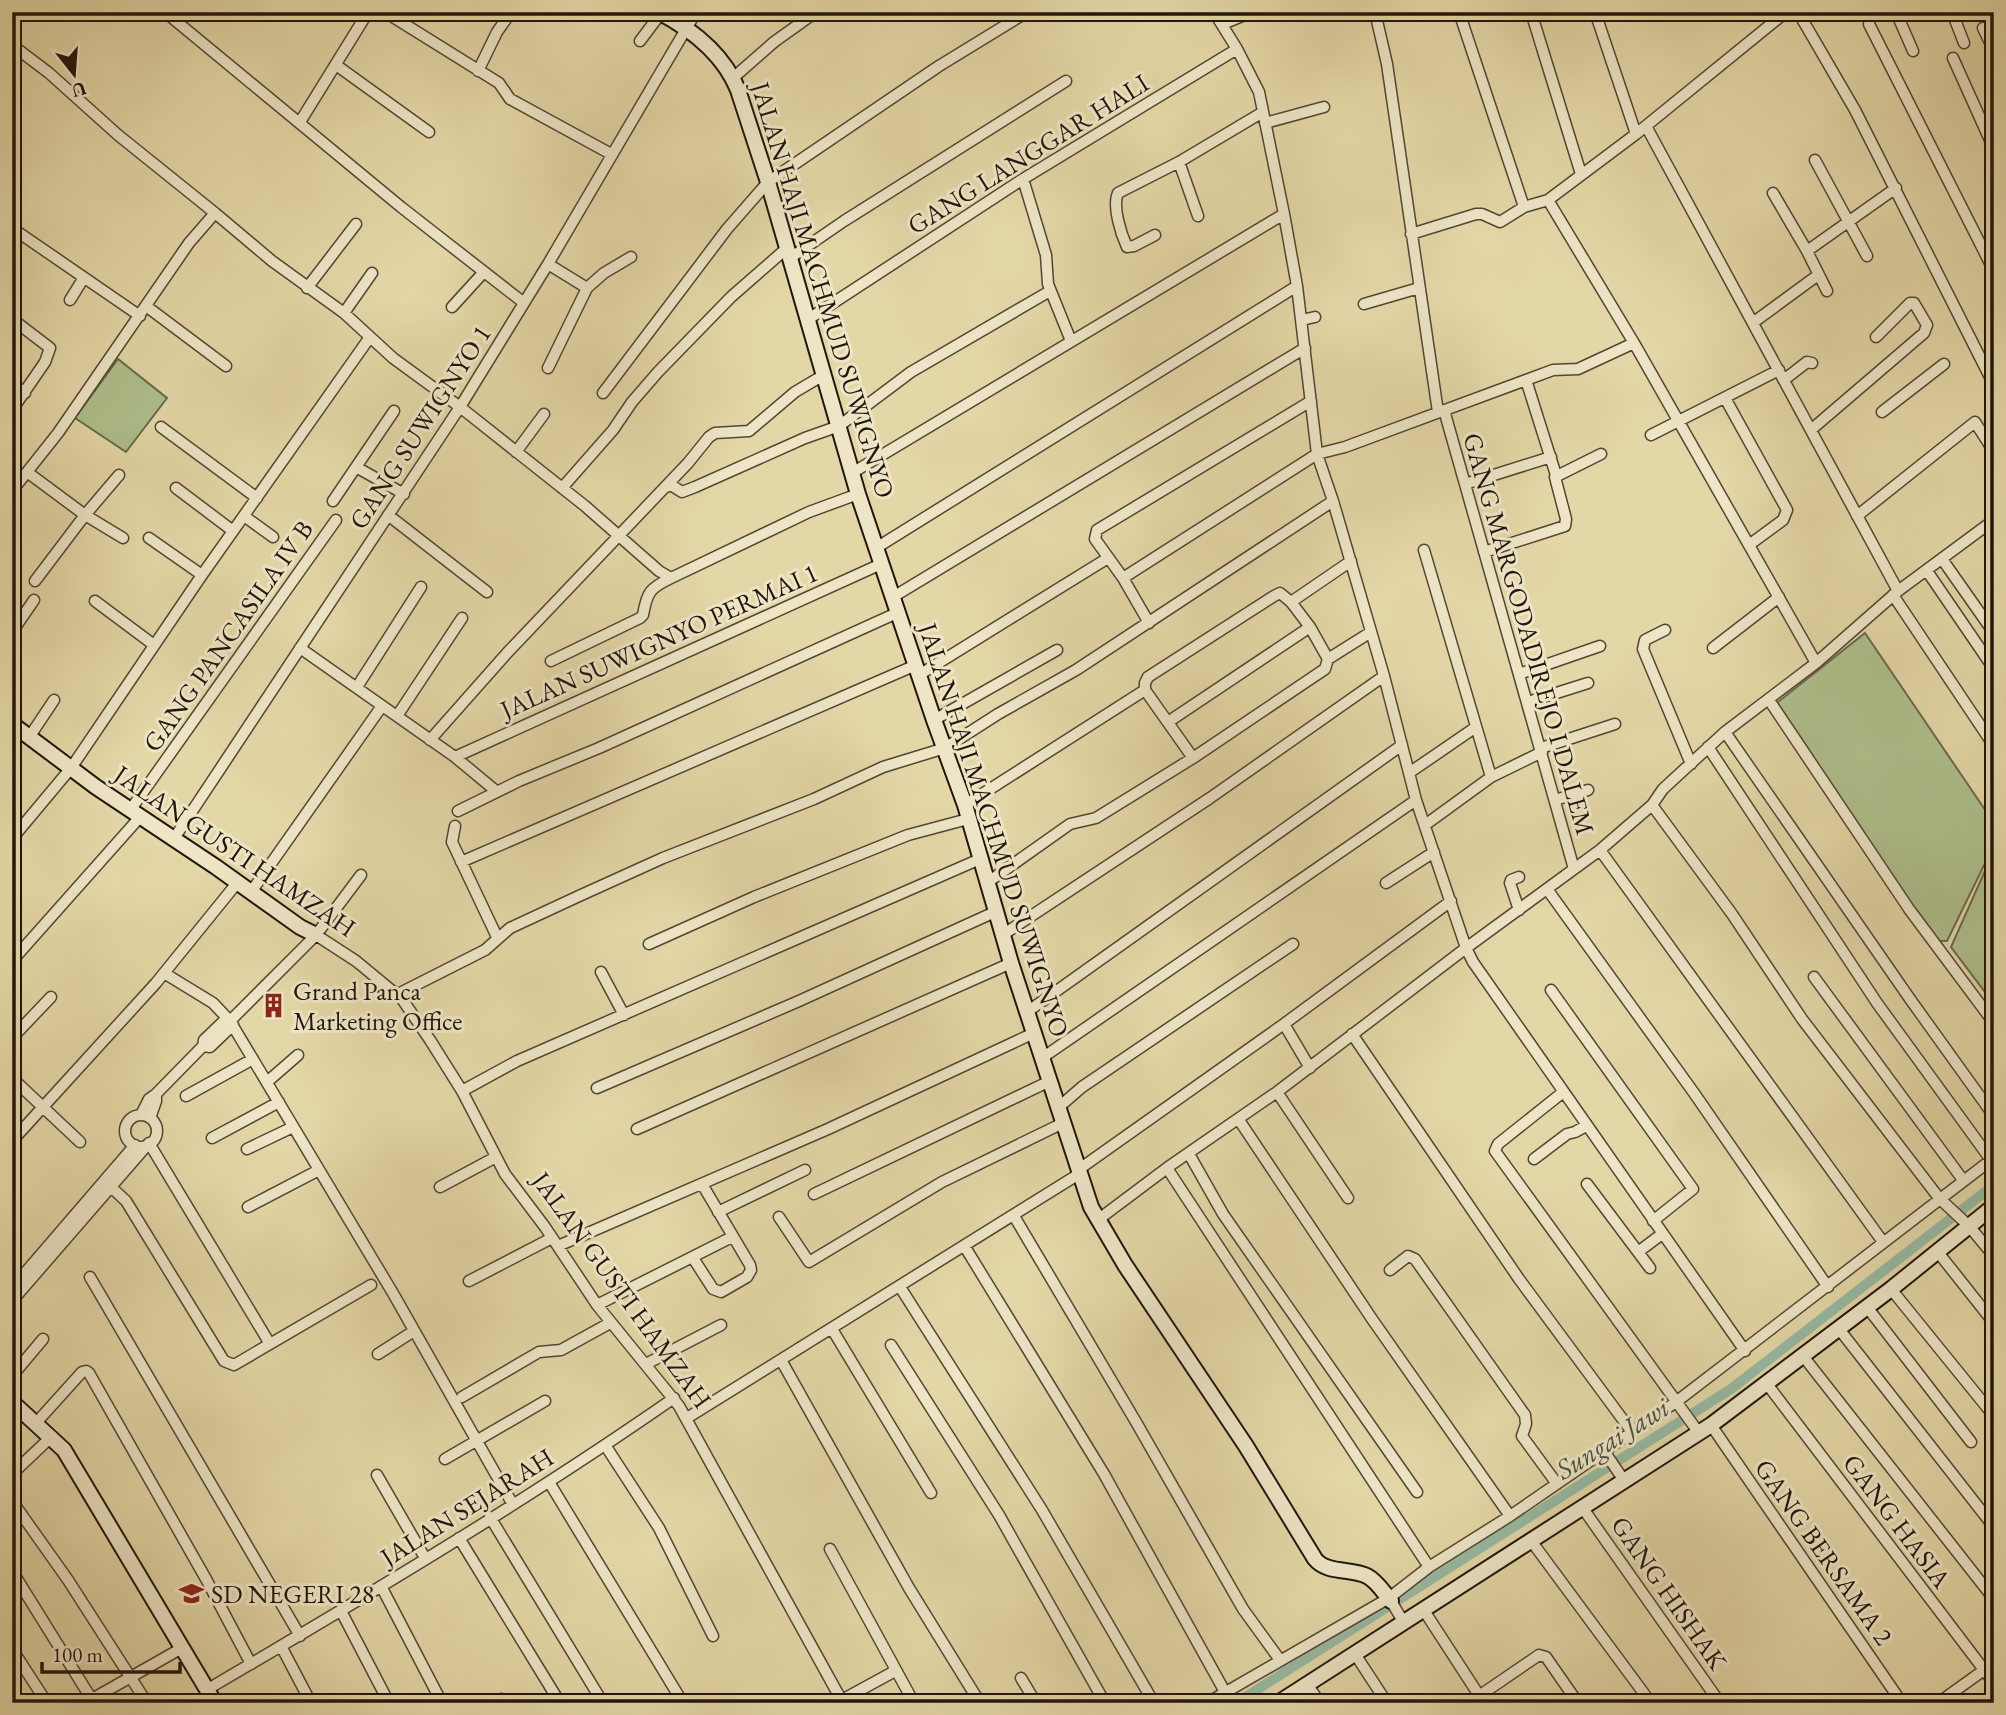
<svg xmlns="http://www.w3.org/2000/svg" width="2006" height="1715" font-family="'EB Garamond',serif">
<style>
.green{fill:#aebf8c;stroke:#686a4c;stroke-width:2}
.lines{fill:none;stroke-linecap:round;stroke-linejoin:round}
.canal{stroke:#96baa3;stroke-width:10}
.street-casing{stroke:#524633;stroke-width:13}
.secondary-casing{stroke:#21150c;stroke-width:18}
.street{stroke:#ede5c6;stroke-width:10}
.secondary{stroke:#ede5c6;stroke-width:14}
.labels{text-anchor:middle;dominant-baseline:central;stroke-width:6;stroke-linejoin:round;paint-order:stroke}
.street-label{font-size:26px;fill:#21150c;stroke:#ede5c6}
.poi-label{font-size:26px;fill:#21150c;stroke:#ede5c6;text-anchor:start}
.water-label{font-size:28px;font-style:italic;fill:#4a4f41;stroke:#ede5c6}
</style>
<rect width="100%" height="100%" fill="#e4d7a7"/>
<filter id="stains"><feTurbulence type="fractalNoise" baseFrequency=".00286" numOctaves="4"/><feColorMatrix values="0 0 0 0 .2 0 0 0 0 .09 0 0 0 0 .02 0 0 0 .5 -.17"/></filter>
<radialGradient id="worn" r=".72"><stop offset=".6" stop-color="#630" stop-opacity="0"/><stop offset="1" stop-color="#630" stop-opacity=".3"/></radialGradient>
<path class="green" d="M118 359 167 398 126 452 75 418Z
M1865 633 1994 823V845L1947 941H1935L1773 706Z
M1992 855H1994V1004L1951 947Z"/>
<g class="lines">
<path class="canal" d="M1236 1703 1731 1389 1994 1185"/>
<defs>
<path id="street" d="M165 12 401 207 524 303
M385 12 499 83 510 99 611 154
M1375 12 1387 64 1438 412
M1459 12 1524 207
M1531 12 1581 174
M1595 12 1636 134
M1798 12 1855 110 1994 385
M1896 12 1913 51
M1952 12 1964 43
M1223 24 1252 12
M1869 24 1994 271
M1983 28 1994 51
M640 41 661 13
M12 45 49 73 118 135 215 213
M1237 49 1259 92 1284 214 1297 286 1317 454 1333 501 1384 676 1416 800 1466 948 1473 962 1745 1351
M1953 58 1994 149
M336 65 429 132
M478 71 497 32 511 12
M733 78 774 42 816 12
M300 122 368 12
M1265 123 1324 107
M1646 126 1898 591
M1815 160 1867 256
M1179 162 1198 216
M1023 179 1046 255 1048 284 1071 341
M1773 193 1807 251 1896 188
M12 228 140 316
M1411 234 1476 214H1482L1500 222 1524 207 1548 200 1636 134 1786 12
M1155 235 1134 246 1127 247C1121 234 1112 206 1118 193L1179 162 1263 112
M1807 251 1827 291
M790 258 844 221 1066 81
M548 264 587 288 604 273 631 257
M307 288 356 224
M70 300 83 279
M1364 304 1419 288
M146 306 226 366
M452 307 483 273
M344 313 372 273
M12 319 50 348 45 362 12 410
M807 320 1023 179 1237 49 1214 12
M1302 320 1315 317
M1754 322 1814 278
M1634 343 1816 663
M548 368 587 288
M1785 379 1807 362 1812 363
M1526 380 1556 475
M12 383 25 393
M603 393 727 229 768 182 939 66 1027 12
M1725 398 1787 510 1783 520 1749 545
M1444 410 1574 869
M1882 412 1944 364
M161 427 257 498
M1812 429 1924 333 1927 325 1914 303H1910L1876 337
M1651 435 1779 370
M516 452 544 414
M356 467 404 494
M27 472 85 515 119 475
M852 473 1284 214
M1465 484 1551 457
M176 488 233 531
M562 488 613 430 632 402 658 372 731 297 787 248
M664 488 671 485 682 492 695 487 805 438 839 426 911 372 1050 291
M12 491 58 433 189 243 215 213 272 261 344 313 393 358 460 407 585 506 659 571 671 578 809 512 858 494
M333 501 394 411
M388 515 487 592
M244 516 273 537
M1857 516 1975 422 1991 447 1994 446
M149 538 202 575
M876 548 1297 286
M1424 550 1491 777
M1484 552 1565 526 1566 519 1555 477 1601 454
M1942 559 1994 633
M1927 571 1994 669
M1123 578 1317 454 1345 447 1553 370 1578 369 1634 343 1548 200
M35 581 85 515 123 538
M1893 595 1994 746
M893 597 1305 348
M95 601 154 645
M1149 623 1123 578 1095 539 1097 530 1311 401
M1665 630 1645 640 1643 649 1691 764
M12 632 34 600
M300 648 455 757 496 791
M1713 648 1779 597
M1328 659 1371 632
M551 661 640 618 643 615C647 592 650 588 671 578
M1519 674 1600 646
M919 675 1108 558
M357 687 421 587
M1145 690 1193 758
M1769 700 1909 909 1994 1023
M1528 702 1588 683
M397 716 462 618
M934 720 1057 650
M1168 722 1310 627
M1725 732 1910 999 1994 1116
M30 736 54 700
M430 740 507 653 688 463 709 437 715 433 749 431 795 392 822 376
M1708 747 1877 1003 1991 1160 1993 1158
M1541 748 1615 724
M455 757 881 564
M1409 773 1476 727
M1555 800 1588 790
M965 805 1145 690V683L1148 677 1274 596 1280 593 1291 602 1351 561
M1652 805 1732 914 1802 1019 1939 1198 1969 1226 1994 1256
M131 809 336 520
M458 811 519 781 599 748 899 612
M1425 825 1491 777 1542 752
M455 826 452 842 497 937
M15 835 71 768 202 575 370 337
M173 840 460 407 548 264 696 12
M1600 850 1883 1242
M461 862 916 665
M1519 877 1511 880 1510 883 1519 910
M988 882 1070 824 1096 818 1193 758 1325 669 1328 659 1310 627 1291 602
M1386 883 1434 852
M1547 889 1694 1093 1828 1287
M251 892 382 706
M1004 934 1210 798 1384 676
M316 935 356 961 402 999 430 1040 462 1091 505 1174 545 1227 597 1305 679 1406 843 1703
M649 944 754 897 908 835 968 819
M12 961 140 817
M601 972 624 1015
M164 973 213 1003 230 1021 394 1295 512 1503
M1814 977 1963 1180
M1551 990 1693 1189 1653 1221
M396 995 485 950 510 928 579 896 663 858 814 799 883 767 945 748 998 714 1076 670 1333 501
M1027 1012 1402 745
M230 1021 316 935 361 875
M1284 1024 1310 1068
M1352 1034 1519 1279 1632 1432
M12 1038 51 997
M203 1046 210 1047 233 1025
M1042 1058 1416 800
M12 1078 80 1142
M267 1082 298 1055
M597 1088 799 1001 997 911
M462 1091 517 1061 980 859
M1277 1092 1348 1198
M1562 1093 1498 1144 1495 1151 1699 1433
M186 1096 253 1059
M1059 1107 1082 1087 1293 944
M141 1115 149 1099 156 1094 203 1046 204 1040 227 1018
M125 1131a16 16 0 1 1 32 0a16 16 0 1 1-32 0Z
M150 1118 156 1101V1094
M1239 1120 1372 1319 1510 1516
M637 1129 1011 963
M212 1138 279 1102
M12 1141 156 983 237 883
M247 1149 293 1127
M1189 1154 1223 1214 1417 1492
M1534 1159 1567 1134 1575 1132 1586 1126
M1167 1168 1429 1567
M1078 1170 1284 1024 1451 901
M1587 1184 1638 1252 1662 1234
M111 1187 126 1201 224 1361 234 1365 371 1285
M440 1187 496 1157
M814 1194 1050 1081
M248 1207 319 1170
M718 1212 805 1170
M1014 1216 1136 1422 1243 1609 1280 1660
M779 1217 809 1262 942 1182 1063 1123
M1099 1219 1171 1165 1277 1092 1466 948 1600 850 1652 805 1663 789 1725 732 1816 663 1898 591 1994 520
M558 1246 828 1129 1034 1033
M965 1247 1104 1474 1225 1692
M1937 1251 1994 1323
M1638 1252 1650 1268
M693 1258 713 1289 721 1292 747 1277 751 1270 750 1265 702 1184
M1390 1270 1408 1256 1415 1259 1525 1415 1526 1424 1522 1436 1557 1484
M90 1277 300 1636
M469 1281 552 1238
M900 1287 1042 1510 1154 1703
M12 1288 135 1145
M1891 1289 1994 1416
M12 1301 149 1143 270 1344
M597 1305 732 1237
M1867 1307 1971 1442
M832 1329 931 1493
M1839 1329 1994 1527
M891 1345 999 1515 1105 1703
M378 1354 414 1331
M1803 1356 1994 1599
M781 1360 909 1588 980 1703
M646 1364 721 1325
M12 1376 43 1339
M1767 1384 1994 1683
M462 1397 539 1352 561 1350 610 1323
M687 1418 1079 1174
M36 1423 82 1372 86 1371 89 1373 206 1579 251 1664
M1711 1425 1902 1703
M605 1445 659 1528 713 1636
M1604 1451 1625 1482
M1992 1458 1994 1460
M445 1459 545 1401
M12 1474 52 1436
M377 1475 425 1558
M549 1482 683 1703
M12 1501 68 1580 147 1703
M1582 1507 1720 1703
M490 1517 603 1703
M459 1538 560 1703
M1532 1542 1651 1703
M830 1549 914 1703
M12 1571 94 1703
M381 1586 442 1703
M1391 1601 1404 1623
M1423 1609 1484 1703
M341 1611 389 1703
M281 1646 311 1703
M12 1649 47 1703
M1355 1654 1387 1703
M1021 1678 1036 1703
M1307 1684 1320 1703
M208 1689C365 1597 523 1503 674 1398
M1479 1696 1539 1655 1546 1657 1578 1703
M1945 1698 1984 1670
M501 1699 503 1703
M842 1700 895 1671
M85 1703 182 1648
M1207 1703 1389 1598 1429 1567 1510 1516 1676 1402 1991 1160"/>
<path id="secondary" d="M659 12C691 29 724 55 738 90L768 182 858 494 934 720 965 805 1011 963 1091 1207 1125 1265 1246 1446 1315 1559C1327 1574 1351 1568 1367 1576 1377 1581 1384 1593 1391 1601
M12 724 96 787 216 867 300 927 316 935
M12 1402 64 1450 215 1703
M1278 1703 1711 1425 1891 1289 1994 1206"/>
</defs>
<use href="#street" class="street-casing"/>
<use href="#secondary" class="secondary-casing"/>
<use href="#street" class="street"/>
<use href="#secondary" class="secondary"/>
</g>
<defs>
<symbol id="building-bare" viewBox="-9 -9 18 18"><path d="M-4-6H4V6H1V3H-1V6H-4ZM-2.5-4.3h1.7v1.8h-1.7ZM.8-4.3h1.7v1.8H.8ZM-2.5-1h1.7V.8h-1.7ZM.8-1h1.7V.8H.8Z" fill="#8f2418" stroke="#ede5c6" stroke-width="2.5" paint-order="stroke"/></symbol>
<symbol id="school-bare" viewBox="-9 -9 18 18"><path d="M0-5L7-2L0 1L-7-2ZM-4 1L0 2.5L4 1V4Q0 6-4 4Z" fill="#8f2418" stroke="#ede5c6" stroke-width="2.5" paint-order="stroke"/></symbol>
</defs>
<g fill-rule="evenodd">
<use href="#building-bare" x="256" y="988" width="35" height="35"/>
<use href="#school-bare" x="174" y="1576" width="35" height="35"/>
</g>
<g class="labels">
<g class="street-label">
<text transform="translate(1028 154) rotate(-32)">GANG LANGGAR HALI</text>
<text transform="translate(823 290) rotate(73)">JALAN HAJI MACHMUD SUWIGNYO</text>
<text transform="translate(420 427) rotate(-57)">GANG SUWIGNYO 1</text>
<text transform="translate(1529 634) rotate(74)">GANG MARGODADIREJO I DALEM</text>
<text transform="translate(228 636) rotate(-55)">GANG PANCASILA IV B</text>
<text transform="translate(659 641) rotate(-24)">JALAN SUWIGNYO PERMAI 1</text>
<text transform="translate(994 830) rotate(72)">JALAN HAJI MACHMUD SUWIGNYO</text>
<text transform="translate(235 851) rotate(34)">JALAN GUSTI HAMZAH</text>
<text transform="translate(622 1290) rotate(54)">JALAN GUSTI HAMZAH</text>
<text transform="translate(467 1507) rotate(-32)">JALAN SEJARAH</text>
<text transform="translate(1897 1521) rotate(53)">GANG HASIA</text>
<text transform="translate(1824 1552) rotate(55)">GANG BERSAMA 2</text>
<text transform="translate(1669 1593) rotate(55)">GANG HISHAK</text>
</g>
<g class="poi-label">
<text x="293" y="991">Grand Panca<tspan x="293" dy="30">Marketing Office</tspan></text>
<text x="211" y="1594">SD NEGERI 28</text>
</g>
<g class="water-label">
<text transform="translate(1612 1438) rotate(-32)">Sungai Jawi</text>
</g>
</g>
<rect width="2006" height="1715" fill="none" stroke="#e4d7a7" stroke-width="42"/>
<rect x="14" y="14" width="1978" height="1687" fill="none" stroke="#21150c" stroke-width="3.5"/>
<rect x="21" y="21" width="1964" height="1673" fill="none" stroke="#21150c" stroke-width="2"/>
<g transform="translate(74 74) rotate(163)" stroke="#ede5c6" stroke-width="5" paint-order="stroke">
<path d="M0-5L12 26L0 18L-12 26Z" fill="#21150c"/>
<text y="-10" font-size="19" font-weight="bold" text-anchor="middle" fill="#21150c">U</text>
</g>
<path d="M42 1662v10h138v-10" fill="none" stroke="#21150c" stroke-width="3.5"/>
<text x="52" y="1662" font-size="21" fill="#21150c" stroke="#ede5c6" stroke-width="5" paint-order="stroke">100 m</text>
<rect width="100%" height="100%" filter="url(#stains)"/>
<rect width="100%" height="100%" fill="url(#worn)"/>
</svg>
